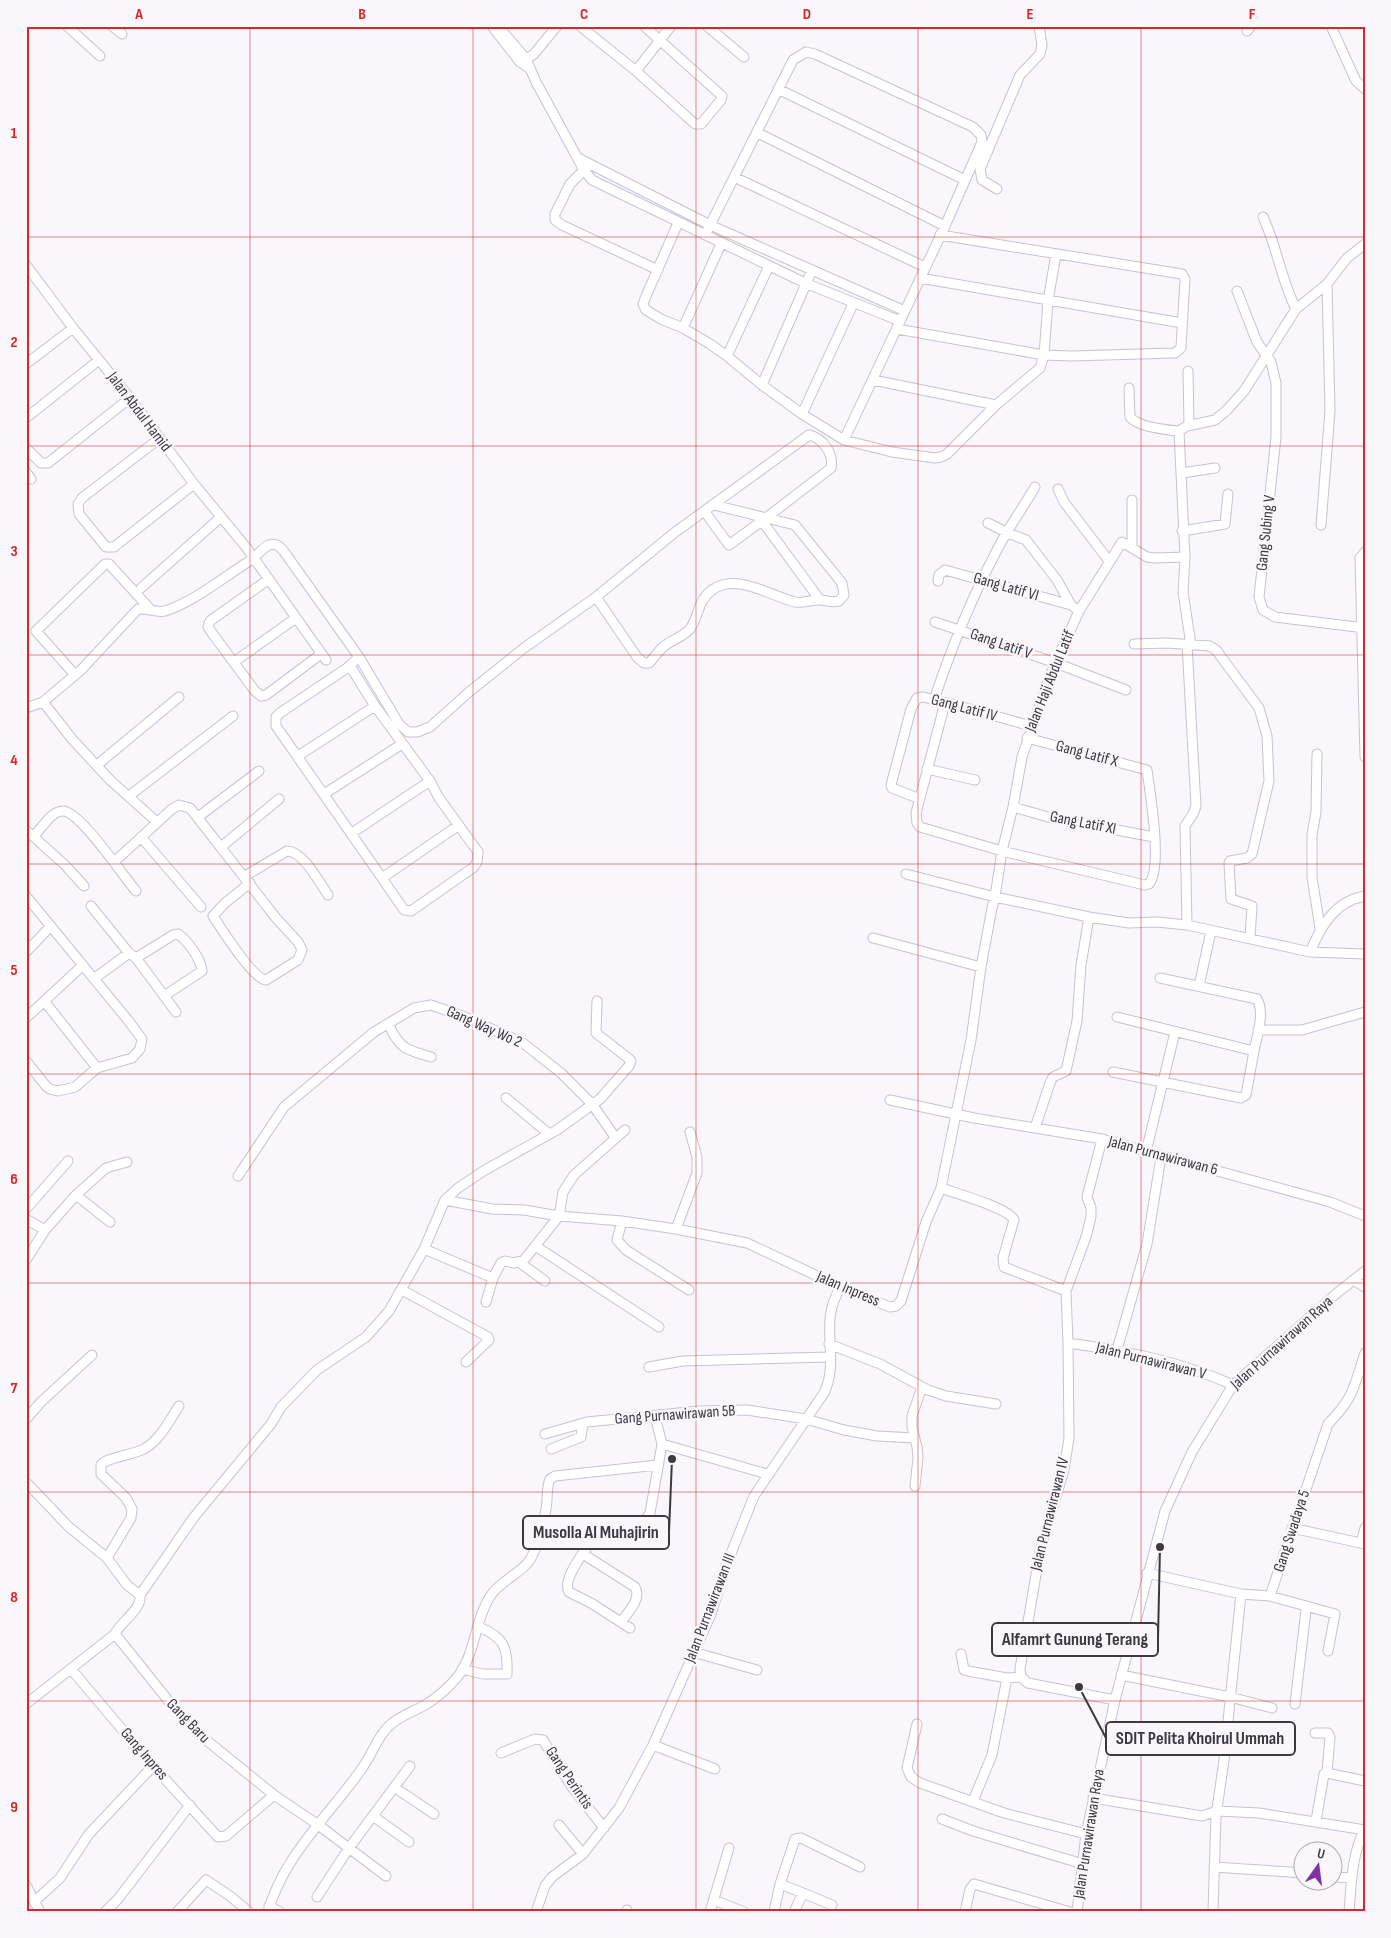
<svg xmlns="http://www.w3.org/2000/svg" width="1391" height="1938" font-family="'Sofia Sans Condensed',sans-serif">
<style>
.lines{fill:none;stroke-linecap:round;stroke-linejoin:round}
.minor-casing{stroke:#cac1d1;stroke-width:11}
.minor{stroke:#fff;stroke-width:9}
.grid{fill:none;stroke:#d62828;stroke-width:1;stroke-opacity:0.55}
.labels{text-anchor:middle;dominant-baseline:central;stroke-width:5;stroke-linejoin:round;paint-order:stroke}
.street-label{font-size:16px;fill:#3d3940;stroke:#f9f6fc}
.leader{fill:none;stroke:#3d3940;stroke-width:2}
.callout-dot{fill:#3d3940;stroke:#f9f6fc;stroke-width:2}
.callout{fill:#f9f6fc;stroke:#3d3940;stroke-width:2}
.callout-label{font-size:18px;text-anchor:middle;font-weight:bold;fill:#3d3940}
.neatline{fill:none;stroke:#d62828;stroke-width:2}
.grid-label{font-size:16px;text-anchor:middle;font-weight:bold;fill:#d62828}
</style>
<rect width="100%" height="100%" fill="#f9f6fc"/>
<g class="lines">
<defs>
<path id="minor" d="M67 26 100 56
M112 26 122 34
M492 26 520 62 529 68
M498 26 526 59 536 82 584 170 592 180 805 283 900 321
M580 26 636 71 695 124H701L721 100 722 96 644 26
M707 26 744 57
M1331 26 1356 81 1365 89
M1247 31 1251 26
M523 61 534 54 557 26
M636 71 671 26
M778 89 965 180
M758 133 945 226
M578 158 710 225 905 311
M588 166 570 184 555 214V220L562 225 658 270
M734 177 925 267
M997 189 982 180 980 169 1020 75 1040 54 1042 45 1039 26
M1263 217C1277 246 1281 280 1296 309
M678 223 646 296 643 304 646 310 661 319 683 328 710 344 727 356 762 385 802 414 844 440 892 452 935 458 941 457 947 454 996 405 1040 368 1044 355 1048 301 1056 254
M705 235 793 60 806 52 815 54 973 127 981 135 982 142 945 226 844 440
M26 265 73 328 130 398 194 484 246 547 326 660
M920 278 1182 323
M1237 291 1257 342 1271 362 1276 383V437L1259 597 1263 610 1275 617 1365 628
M683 328 721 244
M897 329 1044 355 1071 356 1175 353 1181 348 1185 279 1182 274 940 235
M727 356 769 266
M26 364 73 328
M1188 371 1189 425
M873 380 996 405
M762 385 812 270
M1129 388 1130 417C1138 427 1167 430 1179 431
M802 414 853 304
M26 418 99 360
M160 438 82 498 78 504 79 514 106 547H114L194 484
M26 448 41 463H48L130 398
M26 472 31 479
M1182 473 1215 468
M1058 489 1064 502 1109 561
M1132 500V548
M705 512 729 545 762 521
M988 523 1008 533 1026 540 1057 580 1071 605
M1321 525 1330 411 1327 284
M1182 531 1225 524 1228 494
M1365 552 1360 558 1365 757
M269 579 210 621 208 627 212 633 255 691 261 696 266 695 321 654
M938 581 939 575 945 570 1071 605 1079 611
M141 588 221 517
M596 597 637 657 644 663H649C654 658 657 653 662 648 670 640 682 638 690 629 699 617 697 601 712 590 736 572 770 596 795 602 804 604 812 599 821 600 830 601 829 603 839 601L844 595 842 583 795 525 714 505
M935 622 1056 663 1126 690
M1134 644 1167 643 1210 646 1216 650 1259 708 1267 736 1269 781 1252 854 1247 858 1230 861 1229 863 1231 899 1252 906 1250 938
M1187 644 1196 806 1193 814 1185 826 1187 925
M1191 645 1183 592 1185 557 1179 431 1187 426 1215 420 1227 410 1244 391 1296 309 1327 284 1347 258 1365 244
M359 657 347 668 280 713 276 717V726L382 878 459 825
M234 662 296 618
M350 666 375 706 430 781 439 798 478 852 477 862 474 867 411 911 404 910 382 878
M75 675 36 631 105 564H109L151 610
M934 700C951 649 971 599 996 552 1007 530 1022 509 1035 487
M43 702 81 670 138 609C147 608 156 613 165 611 192 603 227 575 251 560 258 555 262 548 269 545 277 542 281 548 285 553L359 657 399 724 408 732H417L430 727 469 692 524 648 596 597 674 533 809 435C823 438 834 454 831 468L762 521 820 600
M945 703 916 813 917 823 920 827 1002 851 1145 885 1149 884C1163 867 1150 793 1147 770L1027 738
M26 708 43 702 72 739 110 780 157 822
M1317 754 1316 812 1312 835V877L1320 928
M298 756 375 706
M97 765 179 697
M927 769 975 780
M324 794 402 744
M129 796 233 716
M920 799 892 788 891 785 911 709 917 698 923 697 952 704 1031 726
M1013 807 1048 817 1154 837
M198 817 259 771
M26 830 65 865 84 886
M352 833 430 781
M34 836C42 828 51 811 63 811 80 811 123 876 136 891
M141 837 201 907
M221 847 279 799
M114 862 172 809 179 805 190 808 276 918 298 942 302 950 298 960 266 980C253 979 221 928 213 916L225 903 250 883
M906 874 995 897 1089 917 1129 923 1157 922 1187 925 1310 952 1365 954
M245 876 287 851C303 851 319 882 328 895
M26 896 127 1019 142 1039 140 1049 132 1058 97 1068 75 1087 58 1091 50 1089 46 1086 26 1061
M91 906 129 953
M873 938 981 967
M26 952 51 926
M1310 952C1321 926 1335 901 1365 896
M136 958 173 935 178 934C188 941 201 959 202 971L164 996
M95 978 129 953 136 958 176 1012
M1199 986 1211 931
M45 1002 97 1068
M1117 1017 1254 1051C1257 1036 1265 1012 1257 999L1160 978
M26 1018 82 966
M389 1025C399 1048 406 1050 431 1057
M1258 1030H1302L1365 1012
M1113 1072 1241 1098 1246 1095 1254 1051
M506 1098 549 1134
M890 1100 974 1118 1102 1139 1330 1202 1365 1216
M1035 1128 1050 1083 1053 1077 1066 1071 1077 1021 1081 965 1089 917
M1102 1139 1087 1197 1091 1208V1217L1086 1237 1066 1291 1068 1343 1069 1438 1064 1470 1040 1551 1020 1669 1021 1677 1028 1683 1115 1700
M1146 1152 1175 1032
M238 1176 284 1107 374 1032 414 1008 431 1005 465 1017 523 1043 561 1073 592 1104 615 1137
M941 1188C955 1193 1009 1208 1014 1220L1003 1258 1004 1267 1066 1291
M76 1195 110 1222
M445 1200 492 1209 524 1210 559 1216 622 1221 676 1229 747 1243 841 1287 890 1307 896 1306 901 1301 926 1222 941 1188 971 1040 981 967 992 908 995 897 1002 851 1013 807 1022 757 1049 678 1079 611 1122 542 1147 557 1155 558 1185 557
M26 1209 68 1161
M26 1219 45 1230
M622 1221 617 1240 626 1250 689 1290
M676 1229 697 1173V1157L690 1132
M537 1247 659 1327
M424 1249 493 1278
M26 1260 45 1230 76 1195 106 1168 127 1162
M519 1262 545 1281
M1353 1280 1365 1287
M402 1290 488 1337 489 1340 466 1362
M486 1302 493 1278 501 1263 505 1261 514 1263 524 1260 559 1216 563 1192 574 1175 625 1130
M1068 1343C1125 1351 1180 1361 1233 1385
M829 1344 880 1364 928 1390 946 1396 996 1404
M1117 1350 1147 1244 1161 1157
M649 1367 683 1361 830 1357
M26 1419 41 1402 92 1355
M545 1434 587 1422 699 1411 747 1410 806 1419 844 1430 877 1436 914 1438
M662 1444 767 1474
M551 1449 581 1437 583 1423
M26 1482 69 1527 107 1558 127 1585 140 1595
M915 1486 918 1458 917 1447 912 1427V1416L922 1387
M1292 1528 1365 1544
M1361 1543 1365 1528
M583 1554 635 1587C642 1599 628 1612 621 1622
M107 1558 131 1518 132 1509 126 1498 101 1474V1465C107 1457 133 1455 144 1449 160 1440 169 1421 179 1406
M1147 1573 1241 1594 1270 1596 1328 1424C1354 1398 1354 1386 1365 1353
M1270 1596 1335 1614 1328 1651
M630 1628 591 1603 569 1592C561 1579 587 1548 595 1536L641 1526 650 1513 662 1444 655 1416
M115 1634 171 1704 200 1735 274 1795 317 1824 386 1876
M693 1652 757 1670
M961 1654 964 1670 968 1671 1007 1678 1021 1677
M71 1669 153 1766 218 1837 226 1836 274 1795
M462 1669 483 1674H507C508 1647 504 1637 479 1627
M1121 1675 1230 1697 1272 1708
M26 1704 115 1634C121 1621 142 1610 140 1595L194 1517 271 1424 281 1407 317 1370 366 1337 389 1311 424 1249 445 1200 458 1188 485 1170 557 1130 600 1099 629 1066 631 1061 628 1058 596 1033 597 1001
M1295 1704 1306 1610 1305 1606
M917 1724 907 1768 911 1777 920 1783 1004 1813 1086 1834
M1315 1733H1328L1330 1737 1327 1773
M653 1745 715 1769
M501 1753 535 1739 543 1740 572 1787 604 1828
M394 1787 434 1814
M1093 1798 1202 1816 1217 1811 1259 1813 1365 1830
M973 1801 992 1755 1007 1678
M373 1816 409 1842
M942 1819 973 1831 1083 1864
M1316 1821 1324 1774 1327 1773 1365 1781
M559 1825 583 1854
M1214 1867 1304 1873
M1334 1877 1352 1878
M780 1884 803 1893
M26 1885 40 1912
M317 1897 349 1848 410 1766
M714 1900 744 1912
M35 1901 60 1878 89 1834 153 1766
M269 1906 280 1912
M105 1912 118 1899 190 1805
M177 1912 206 1880 230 1896 249 1912
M268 1912C284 1854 330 1815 363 1767 372 1754 378 1736 389 1726 399 1716 413 1712 425 1705 437 1698 450 1686 459 1675 476 1651 475 1619 491 1595 501 1580 526 1571 532 1556 539 1542 544 1524 546 1509 548 1499 546 1488 550 1479L555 1476 658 1465
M536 1912 545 1886 552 1877 583 1854 619 1808 653 1745 711 1614 726 1566 754 1496 824 1393C841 1358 817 1323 841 1287
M626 1912 627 1910
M710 1912 729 1848
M774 1912 780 1884 795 1839 801 1838 860 1867
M794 1912 803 1893 832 1905
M965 1912 970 1889 974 1884 1070 1912
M1077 1912 1086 1834 1115 1700 1165 1511 1192 1452 1233 1385 1337 1293 1365 1271
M1213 1912 1216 1816 1224 1760 1241 1594
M1349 1912C1351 1888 1352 1850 1365 1830"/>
</defs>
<use href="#minor" class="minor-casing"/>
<use href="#minor" class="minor"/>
</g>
<path class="grid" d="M250 26V1912M473 26V1912M696 26V1912M918 26V1912M1141 26V1912M26 237H1365M26 446H1365M26 655H1365M26 864H1365M26 1074H1365M26 1283H1365M26 1492H1365M26 1701H1365"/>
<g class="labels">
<g class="street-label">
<text transform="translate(139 412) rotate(53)">Jalan Abdul Hamid</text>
<text transform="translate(1266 533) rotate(-84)">Gang Subing V</text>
<text transform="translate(1006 587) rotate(16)">Gang Latif VI</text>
<text transform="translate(1001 644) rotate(19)">Gang Latif V</text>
<text transform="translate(1050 681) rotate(-68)">Jalan Haji Abdul Latif</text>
<text transform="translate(964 708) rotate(15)">Gang Latif IV</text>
<text transform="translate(1087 754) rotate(15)">Gang Latif X</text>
<text transform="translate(1083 823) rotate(11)">Gang Latif XI</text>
<text transform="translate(484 1027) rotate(24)">Gang Way Wo 2</text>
<text transform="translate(1163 1156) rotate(15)">Jalan Purnawirawan 6</text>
<text transform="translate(848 1289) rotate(23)">Jalan Inpress</text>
<text transform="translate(1282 1343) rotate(-42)">Jalan Purnawirawan Raya</text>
<text transform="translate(1151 1361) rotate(14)">Jalan Purnawirawan V</text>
<text transform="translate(675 1415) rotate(-4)">Gang Purnawirawan 5B</text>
<text transform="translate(1050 1514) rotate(-76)">Jalan Purnawirawan IV</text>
<text transform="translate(1292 1531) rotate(-72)">Gang Swadaya 5</text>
<text transform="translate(710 1608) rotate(-69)">Jalan Purnawirawan III</text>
<text transform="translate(188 1721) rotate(46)">Gang Baru</text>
<text transform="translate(144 1754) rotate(49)">Gang Inpres</text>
<text transform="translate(569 1778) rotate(56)">Gang Perintis</text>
<text transform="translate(1089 1834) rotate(-81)">Jalan Purnawirawan Raya</text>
</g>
</g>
<path class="leader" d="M672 1459L669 1532M1160 1547L1158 1639M1079 1687L1106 1738"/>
<g class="callout-dot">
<circle cx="672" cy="1459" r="5"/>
<circle cx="1160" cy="1547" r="5"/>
<circle cx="1079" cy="1687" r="5"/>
</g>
<g class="callout">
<rect x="523" y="1516" width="146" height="33" rx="5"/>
<rect x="992" y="1623" width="166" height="33" rx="5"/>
<rect x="1106" y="1722" width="189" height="33" rx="5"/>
</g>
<g class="callout-label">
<text x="596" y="1538">Musolla Al Muhajirin</text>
<text x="1075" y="1645">Alfamrt Gunung Terang</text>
<text x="1200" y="1744">SDIT Pelita Khoirul Ummah</text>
</g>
<rect width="1391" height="1938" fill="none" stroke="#f9f6fc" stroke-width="55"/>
<g transform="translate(1318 1866) rotate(14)"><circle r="24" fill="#f9f6fc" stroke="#aeaab1"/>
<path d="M0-4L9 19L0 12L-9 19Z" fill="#7f32a3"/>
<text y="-8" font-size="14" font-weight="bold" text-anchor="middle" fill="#3d3940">U</text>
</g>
<rect x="28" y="28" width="1336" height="1882" class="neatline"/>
<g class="grid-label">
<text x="139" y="19">A</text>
<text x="362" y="19">B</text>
<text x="584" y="19">C</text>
<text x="807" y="19">D</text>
<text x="1030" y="19">E</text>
<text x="1252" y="19">F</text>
<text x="14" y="138">1</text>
<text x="14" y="347">2</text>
<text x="14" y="556">3</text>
<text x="14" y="765">4</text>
<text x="14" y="975">5</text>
<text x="14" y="1184">6</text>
<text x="14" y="1393">7</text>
<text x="14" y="1602">8</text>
<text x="14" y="1812">9</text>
</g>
</svg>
